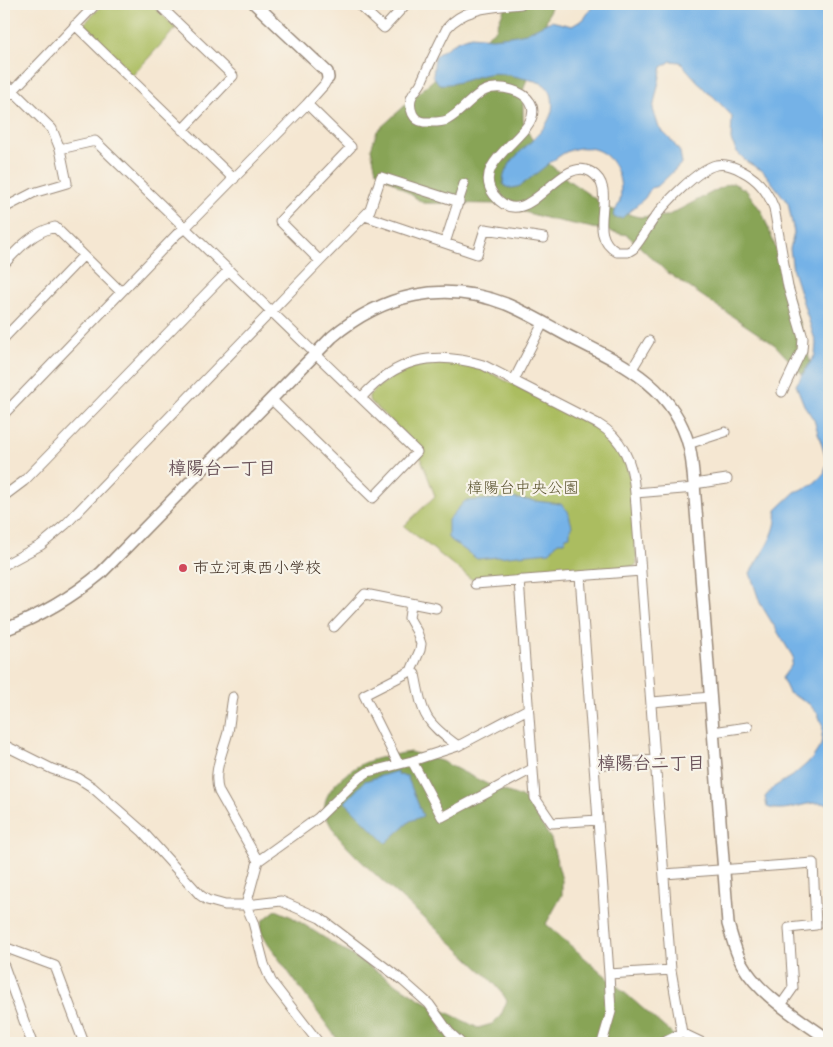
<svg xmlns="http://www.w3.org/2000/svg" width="833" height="1047" font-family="Pangolin,'Klee One',sans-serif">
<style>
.green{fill:#abbd61;stroke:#737440}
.forest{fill:#88a457;stroke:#62673a}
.water{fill:#75b2e7;stroke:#586e82}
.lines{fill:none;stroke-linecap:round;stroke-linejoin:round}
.minor-casing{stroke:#988878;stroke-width:11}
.tertiary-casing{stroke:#988878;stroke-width:14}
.minor{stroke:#fff;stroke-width:9}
.tertiary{stroke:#fff;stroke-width:11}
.poi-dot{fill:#d1495b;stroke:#f7f3e8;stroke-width:2}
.labels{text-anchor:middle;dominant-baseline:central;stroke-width:4.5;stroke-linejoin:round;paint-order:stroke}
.park-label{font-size:16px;fill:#5d5632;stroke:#f7f3e8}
.poi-label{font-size:16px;fill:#3b2a1e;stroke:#f7f3e8;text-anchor:start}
.neighbourhood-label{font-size:18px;font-weight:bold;fill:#6a535a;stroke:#f7f3e8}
</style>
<rect width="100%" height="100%" fill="#f7f3e8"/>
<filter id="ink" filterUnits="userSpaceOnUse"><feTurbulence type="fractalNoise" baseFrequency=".02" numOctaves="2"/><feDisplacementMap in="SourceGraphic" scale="10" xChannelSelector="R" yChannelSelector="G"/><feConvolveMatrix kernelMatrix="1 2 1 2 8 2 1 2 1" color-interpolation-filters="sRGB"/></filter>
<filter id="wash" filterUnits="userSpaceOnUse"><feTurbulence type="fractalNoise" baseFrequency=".0096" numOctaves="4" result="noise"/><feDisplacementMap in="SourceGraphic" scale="20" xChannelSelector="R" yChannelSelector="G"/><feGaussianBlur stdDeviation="1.12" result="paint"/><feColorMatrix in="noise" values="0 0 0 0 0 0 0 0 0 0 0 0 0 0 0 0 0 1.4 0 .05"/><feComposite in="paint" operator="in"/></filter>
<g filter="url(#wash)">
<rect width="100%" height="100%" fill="#f5e7d2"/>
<path class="green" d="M103 4H151L176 28 132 76 84 29V24Z
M452 361 483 369 593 426C605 433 617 443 623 456 635 482 634 534 637 564L633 567 471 579 404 526 435 496 416 445 369 400V395C397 369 415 364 452 361Z"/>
<path class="forest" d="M506 4H552L523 91V120L530 136 548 163 568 180 610 209 639 217 667 216 726 185 733 183 746 190 762 212 780 259 819 392 775 345 668 273 627 235 549 219 496 204 423 203 376 170 371 149 377 131 444 70 496 29Z
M410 752 441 761 493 787 519 796 526 800 551 839 562 880V895L546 924 680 1041 686 1043H340L268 944 260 930 262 921 276 910 292 917 420 999 478 1028 492 1024 501 1015 507 1001C498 984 482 972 469 959 434 925 396 895 361 861 348 848 330 831 325 812 321 792 346 772 362 764 377 757 394 755 410 752Z"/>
<path class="water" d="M594 4H829V805C810 797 788 815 767 807L765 797 774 787 795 774 812 759 821 745 823 727 818 714 809 704 789 693 782 678 791 666 793 657 760 603 750 573C761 553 779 533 776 510L795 492 812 485 824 474 827 462 814 420 804 405 796 385 815 355 816 343 793 271 790 249 794 233 788 203 763 171 747 162 737 152 731 140 732 116 713 96 707 92 680 62 671 61 662 67 653 109 659 128 672 141 680 152 682 163 658 186 651 188 645 198 622 218H615L613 215C615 211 618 206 620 201 621 195 621 187 620 181 615 155 594 141 568 151 555 157 533 177 520 186 514 188 508 190 503 184 501 152 560 135 552 97 551 91 546 85 541 83 534 80 525 79 518 77 508 75 498 72 488 74 471 77 456 86 439 84L433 76 435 56 457 41 471 36 492 38 511 36 526 33 551 21 572 26 584 19Z
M510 498 561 504 568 511 572 526 570 530V536L566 537 565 542H558L550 552 477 559 448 538V520L465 501Z
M397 771 398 775 407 776 423 816 410 821 386 843 345 802 365 781Z"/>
</g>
<g filter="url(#ink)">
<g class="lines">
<defs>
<path id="minor" d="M158 4 233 76 182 130
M358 4 384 28 406 4
M521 4C495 7 464 7 447 28 438 46 429 64 421 83 418 89 413 92 411 99 409 109 413 121 424 122 432 122 440 123 447 120 471 107 477 80 512 90 519 92 526 95 530 102 549 132 466 158 494 195 527 238 559 153 591 172 621 190 583 233 617 252H628L633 249C641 240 646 230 653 220 664 204 698 169 716 165 725 163 735 167 742 171 758 179 768 192 774 208L788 287 803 338 802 350 782 392
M75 25 234 179
M4 82 52 129 60 149 67 183 33 193 4 208
M4 100 96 4
M60 149 95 141 417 452 373 498 271 399
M365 216 477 254 485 229 544 238
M445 243 464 184
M320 261 370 210 381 177 459 202
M4 264C19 248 33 232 55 227L121 292
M4 338 83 256
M632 369 649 341
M514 380 543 323
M361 398C396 359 432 350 483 365L598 424C624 439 633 464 635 493L671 970 682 1033 703 1043
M4 414 177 234 185 228 307 104 324 85 328 78
M688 444 725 432
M694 484 727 479
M635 493 695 488
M4 496 24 481 228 271
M4 565 41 545 66 524 320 261 280 221 351 147 307 104
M580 576 598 820
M519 580 535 798 552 823 598 820 609 974 671 970
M475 584 641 571
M334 627 365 594 436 608
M411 671 420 650 421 644 417 632 409 618 411 604
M233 697C231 708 230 720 228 732 223 752 212 772 219 792L258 861 246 905 253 922 264 964 271 981 319 1043
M652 702 711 697
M713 732 748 727
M4 745 52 769 78 778 92 787 142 831 200 895 207 900 225 905H246L281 901 320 918 403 981 429 1004 449 1032 461 1043
M412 761 442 817 532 769
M398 763 364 695 411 671 415 674C423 715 423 721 458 746
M594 765 655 760
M258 861 318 818 359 778 368 772 412 761 458 746 528 709
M664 874 813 863 816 925 789 928 793 988 781 1005
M4 947 55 966 84 1043
M4 966 32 1043
M602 1043 611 1012 609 974
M662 1043 682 1033"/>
<path id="tertiary" d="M255 4 327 72 328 78
M4 630C40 616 71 598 101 573L332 337C383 294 443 280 506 304 528 313 549 326 570 337 621 363 673 385 689 446 692 458 693 471 694 484L728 924C732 937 735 951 742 964 761 997 799 1018 829 1040"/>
</defs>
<use href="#minor" class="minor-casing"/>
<use href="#tertiary" class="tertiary-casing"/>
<use href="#minor" class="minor"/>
<use href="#tertiary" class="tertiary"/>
</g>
</g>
<circle class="poi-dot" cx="183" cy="568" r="5"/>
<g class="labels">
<g class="park-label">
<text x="523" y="488">樟陽台中央公園</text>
</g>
<g class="poi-label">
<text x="193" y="568">市立河東西小学校</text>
</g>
<g class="neighbourhood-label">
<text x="222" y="468">樟陽台一丁目</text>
<text x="651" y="763">樟陽台二丁目</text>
</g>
</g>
<rect width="833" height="1047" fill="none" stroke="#f7f3e8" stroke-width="20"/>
</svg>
